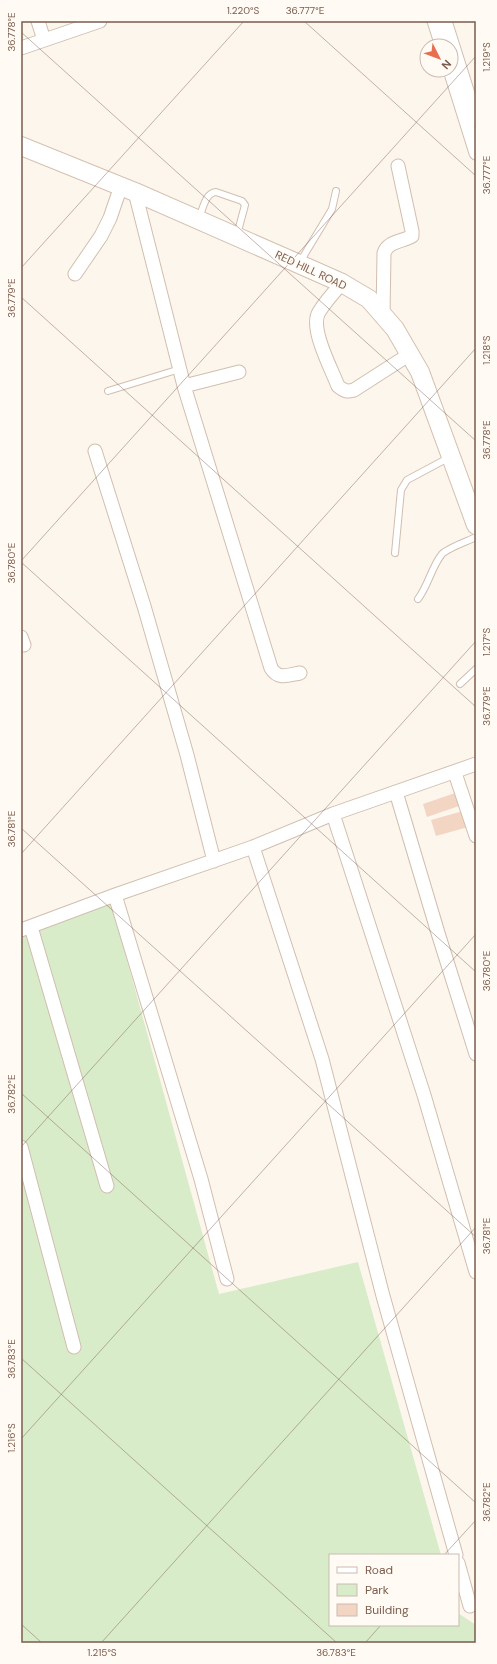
<svg xmlns="http://www.w3.org/2000/svg" width="497" height="1664" font-family="'DM Sans',sans-serif">
<style>
.green{fill:#d8ecc9}
.building{fill:#f3d5c3}
.lines{fill:none;stroke-linecap:round;stroke-linejoin:round}
.lane-casing{stroke:#d1beb0;stroke-width:8}
.street-casing{stroke:#d1beb0;stroke-width:15}
.secondary-casing{stroke:#d6c0b0;stroke-width:20}
.lane{stroke:#fff;stroke-width:6}
.street{stroke:#fff;stroke-width:13}
.secondary{stroke:#fff;stroke-width:18}
.ticks{fill:none;stroke:#7a5c4d;stroke-width:1;stroke-opacity:0.45}
.labels{text-anchor:middle;dominant-baseline:central;stroke-width:3.5;stroke-linejoin:round;paint-order:stroke}
.street-label{font-size:11px;fill:#7a5c4d;stroke:#fffaf3}
.neatline{fill:none;stroke:#7a5c4d;stroke-width:1.5}
.ticks-label{font-size:10px;text-anchor:middle;fill:#7a5c4d}
</style>
<rect width="100%" height="100%" fill="#fdf6ec"/>
<path class="green" d="M111 902 219 1294 358 1262 441 1555H330V1625H458V1613L476 1625V1643H21V938Z"/>
<path class="building" d="M458 792 462 805 427 817 423 804Z
M463 811 468 827 436 836 431 820Z"/>
<g class="lines">
<defs>
<path id="lane" d="M199 218C203 209 205 193 216 192L242 201 245 205 237 235
M300 262 332 209 336 191
M108 391 180 369
M395 553 401 490 407 480 450 457
M418 599C429 584 431 568 442 554 448 548 468 541 476 537
M460 684 476 669"/>
<path id="street" d="M38 21 44 40
M434 21 442 46
M445 21 476 119
M21 48 100 21
M450 70 476 153
M135 192 184 386 239 372
M75 274 101 236 110 218 121 186
M342 283C334 292 325 302 319 312 309 328 332 370 338 386 344 391 347 392 354 390L410 354
M383 316 384 253C388 241 402 242 412 236V231L398 166
M184 386 271 668C278 680 288 675 300 673
M95 451 144 606 187 755 214 861
M21 637 24 645
M455 773 476 836
M396 792 438 933 476 1054
M333 814 424 1095 476 1272
M253 847 322 1059 383 1296 456 1555
M115 895 201 1179 227 1279
M31 927 107 1186
M21 930 115 895 253 847 333 814 476 764
M21 1147 74 1347
M458 1563 470 1606"/>
<path id="secondary" d="M21 146 135 192 299 264 342 283 369 299 395 329 420 372 476 525"/>
</defs>
<use href="#lane" class="lane-casing"/>
<use href="#street" class="street-casing"/>
<use href="#secondary" class="secondary-casing"/>
<use href="#lane" class="lane"/>
<use href="#street" class="street"/>
<use href="#secondary" class="secondary"/>
</g>
<path class="ticks" d="M304 21 476 176M21 32 476 441M21 268 244 21M21 297 476 707M21 561 476 56M21 562 476 972M21 828 476 1237M21 854 476 348M21 1093 476 1503M21 1147 476 641M21 1358 337 1643M21 1439 476 934M444 1555 476 1520M21 1624 42 1643M101 1643 476 1227M365 1643 381 1625"/>
<g class="labels">
<g class="street-label">
<text transform="translate(311 270) rotate(25)">RED HILL ROAD</text>
</g>
</g>
<rect width="497" height="1664" fill="none" stroke="#fffaf3" stroke-width="44"/>
<rect x="329" y="1554" width="130" height="72" fill="#fffaf3" stroke="#cabbb1"/>
<rect x="337" y="1567" width="20" height="6" fill="#ffffff" stroke="#cabbb1"/>
<text x="365" y="1574" font-size="12" fill="#7a5c4d">Road</text>
<rect x="337" y="1584" width="20" height="12" fill="#d8ecc9" stroke="#cabbb1"/>
<text x="365" y="1594" font-size="12" fill="#7a5c4d">Park</text>
<rect x="337" y="1604" width="20" height="12" fill="#f3d5c3" stroke="#cabbb1"/>
<text x="365" y="1614" font-size="12" fill="#7a5c4d">Building</text>
<g transform="translate(439 58) rotate(132)"><circle r="19" fill="#fffaf3" stroke="#cabbb1"/>
<path d="M0-3L7 15L0 10L-7 15Z" fill="#e76f51"/>
<text y="-6" font-size="11" font-weight="bold" text-anchor="middle" fill="#7a5c4d">N</text>
</g>
<rect x="22" y="22" width="453" height="1620" class="neatline"/>
<g class="ticks-label">
<text x="243" y="14">1.220°S</text>
<text x="305" y="14">36.777°E</text>
<text transform="translate(11 32) rotate(-90)" y="4">36.778°E</text>
<text transform="translate(486 57) rotate(-90)" y="4">1.219°S</text>
<text transform="translate(486 175) rotate(-90)" y="4">36.777°E</text>
<text transform="translate(11 298) rotate(-90)" y="4">36.779°E</text>
<text transform="translate(486 350) rotate(-90)" y="4">1.218°S</text>
<text transform="translate(486 440) rotate(-90)" y="4">36.778°E</text>
<text transform="translate(11 563) rotate(-90)" y="4">36.780°E</text>
<text transform="translate(486 642) rotate(-90)" y="4">1.217°S</text>
<text transform="translate(486 706) rotate(-90)" y="4">36.779°E</text>
<text transform="translate(11 829) rotate(-90)" y="4">36.781°E</text>
<text transform="translate(486 971) rotate(-90)" y="4">36.780°E</text>
<text transform="translate(11 1094) rotate(-90)" y="4">36.782°E</text>
<text transform="translate(486 1236) rotate(-90)" y="4">36.781°E</text>
<text transform="translate(11 1359) rotate(-90)" y="4">36.783°E</text>
<text transform="translate(11 1438) rotate(-90)" y="4">1.216°S</text>
<text transform="translate(486 1502) rotate(-90)" y="4">36.782°E</text>
<text x="102" y="1656">1.215°S</text>
<text x="336" y="1656">36.783°E</text>
</g>
</svg>
